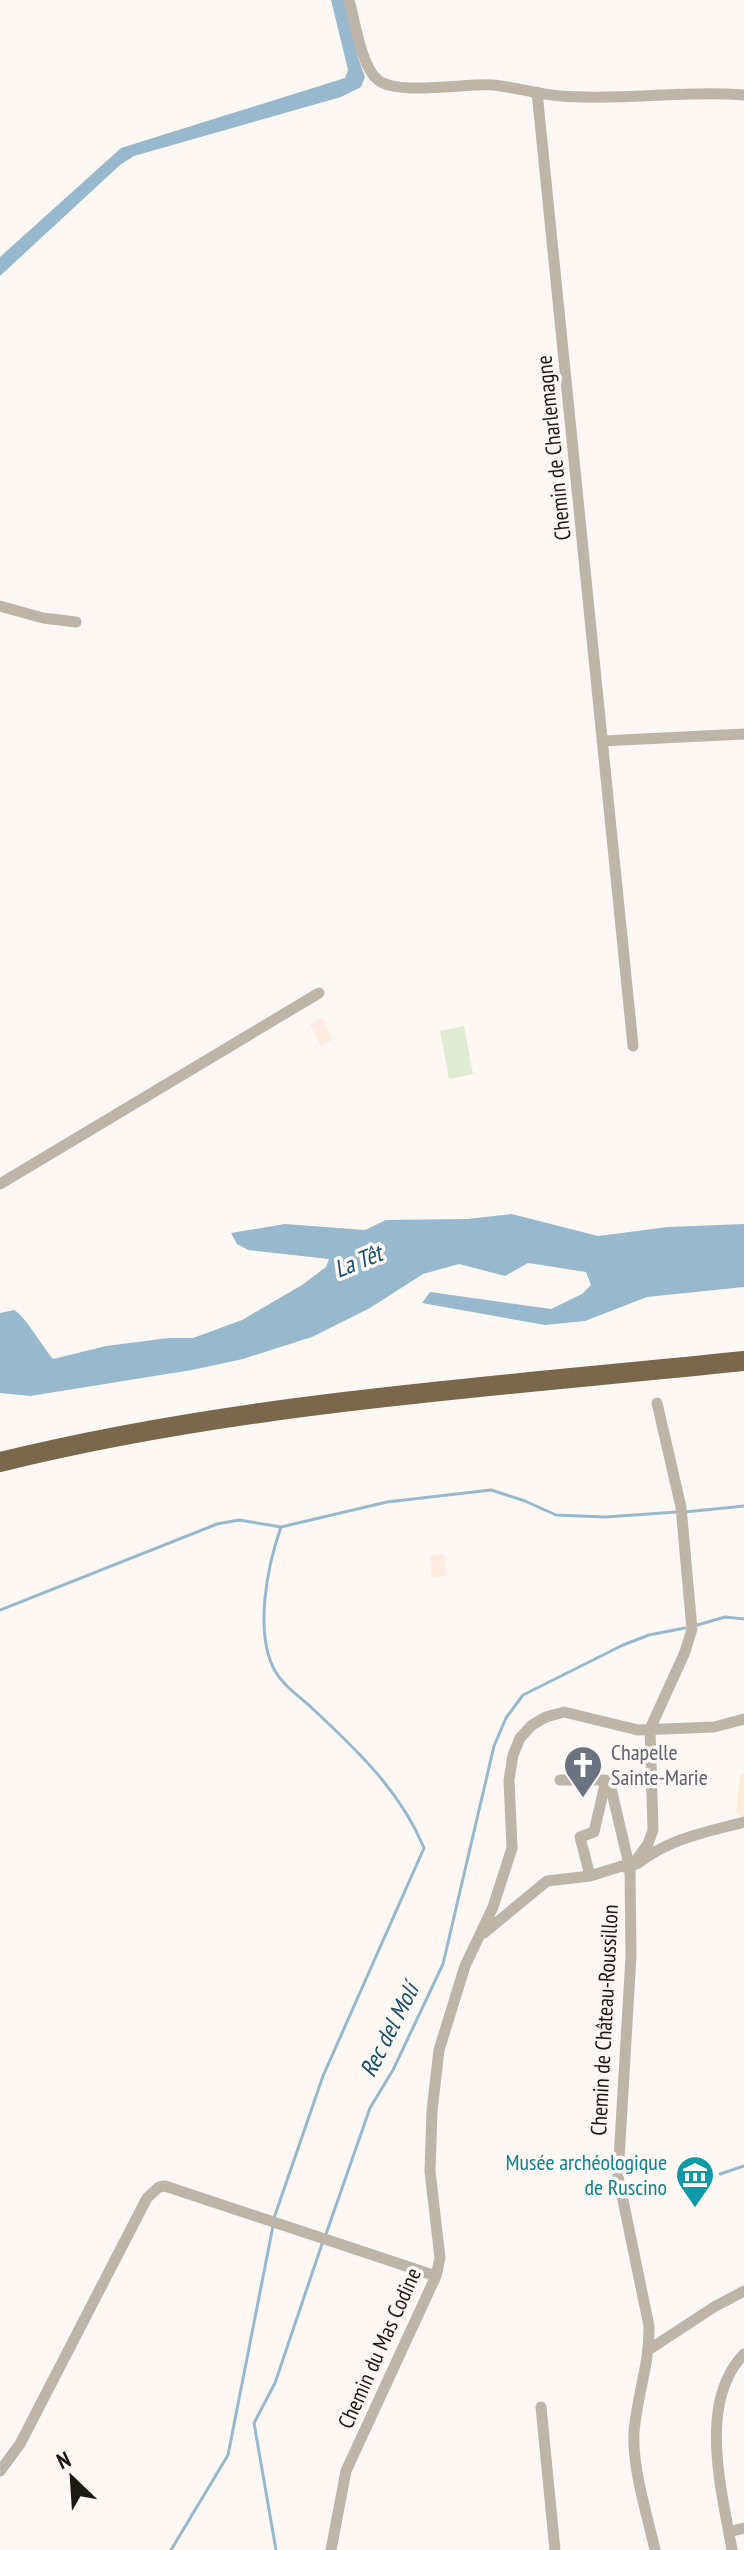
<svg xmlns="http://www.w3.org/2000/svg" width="744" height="2550" font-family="'PT Sans Narrow',sans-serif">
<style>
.industrial{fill:#feebe2}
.education{fill:#feecdb}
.green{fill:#dfebd2}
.water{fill:#98b8cd}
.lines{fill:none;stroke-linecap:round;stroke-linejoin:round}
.stream{stroke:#98b8cd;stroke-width:3}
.street{stroke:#beb5a8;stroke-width:11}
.highway{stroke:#7a674c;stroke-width:20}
.labels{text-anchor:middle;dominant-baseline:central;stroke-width:7;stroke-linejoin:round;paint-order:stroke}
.street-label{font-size:22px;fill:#1c1814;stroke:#fdf8f4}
.worship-label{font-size:22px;fill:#5b616d;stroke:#fdf8f4;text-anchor:start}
.culture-label{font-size:22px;fill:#0d838f;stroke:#fdf8f4;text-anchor:end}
.water-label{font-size:24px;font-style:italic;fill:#154c6b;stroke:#fdf8f4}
</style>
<rect width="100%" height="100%" fill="#fdf8f4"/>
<path class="industrial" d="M322 1018 333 1040 321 1046 310 1024Z
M444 1554 446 1576 432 1577 430 1555Z"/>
<path class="education" d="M744 1773V1817L743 1818 736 1813 740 1776Z"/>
<path class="green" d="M464 1026 473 1074 449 1079 440 1031Z"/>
<path class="water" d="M331 0H344L358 58 365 77 361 87 341 97 134 156 120 165 0 276V257L121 148 345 78 348 70Z
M512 1214 598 1236 668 1227 744 1224V1287L647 1297 585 1321 545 1325 422 1303 430 1292 551 1309 582 1294 591 1285 586 1272 528 1263 505 1276 459 1264 423 1274 370 1308 312 1337 243 1359 192 1370 30 1396 0 1393V1313L14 1310C26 1317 42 1346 53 1359L106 1346 169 1338H193L242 1320 302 1285 326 1267 329 1259 248 1250 237 1244 231 1233 285 1224 365 1230 386 1220 467 1219Z"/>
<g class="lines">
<path class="stream" d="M685 1512 744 1506
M0 1610 217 1524 239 1520 281 1527 387 1502 491 1490 525 1501 556 1515 605 1517 677 1512
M694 1626 725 1617 744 1619
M720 2174 744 2166
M274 2218 323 2076 424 1848C401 1792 358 1751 314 1710 302 1698 284 1687 275 1671 254 1632 267 1567 281 1527
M326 2234 370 2108 393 2070 443 1964 494 1746 506 1718 523 1695 623 1645 649 1635 685 1628
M171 2550 228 2455 273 2226
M276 2550 254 2423 275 2383 323 2241"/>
<path class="street" d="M349 0C355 21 361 67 378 80 398 96 466 83 493 85 515 87 537 94 560 96 621 101 683 90 744 95
M537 92 633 1046
M0 606 43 618 76 622
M602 741 744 734
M0 1184 319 993
M560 1780H606L610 1784 630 1869 631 1956 618 2176 649 2326C650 2362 637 2396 634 2432 632 2468 647 2514 655 2550
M637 1864C671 1838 703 1833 744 1822
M630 1869 648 1844 653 1830 650 1729 685 1652 692 1629 681 1507 657 1403
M590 1876 580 1837 594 1832 606 1780
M484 1933 547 1881 590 1876 622 1866 630 1869
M650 2349 714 2307 744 2291
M541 2407 555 2550
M0 2471 20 2444 147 2198 159 2187 165 2186 436 2276
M729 2532 744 2528
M331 2550 346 2471 436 2276 440 2258 430 2171 432 2111 439 2050 465 1966 493 1907 512 1848 509 1780 513 1755 520 1738 532 1725 546 1717 564 1712 638 1730 714 1727 744 1719
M732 2550C722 2491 697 2402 744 2354"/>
<path class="highway" d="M0 1462C244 1402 495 1387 744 1361"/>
</g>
<defs>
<symbol id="church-pin" viewBox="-11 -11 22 30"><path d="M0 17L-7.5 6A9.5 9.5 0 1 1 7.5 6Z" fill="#6b7280" stroke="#fdf8f4"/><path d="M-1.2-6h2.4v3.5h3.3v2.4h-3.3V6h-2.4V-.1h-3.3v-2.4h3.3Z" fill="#fff"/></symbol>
<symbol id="museum-pin" viewBox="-11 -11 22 30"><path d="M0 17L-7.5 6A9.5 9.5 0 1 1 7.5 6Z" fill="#0f9aa8" stroke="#fdf8f4"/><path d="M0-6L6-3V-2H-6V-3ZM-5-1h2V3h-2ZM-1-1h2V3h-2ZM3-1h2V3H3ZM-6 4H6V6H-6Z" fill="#fff"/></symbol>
</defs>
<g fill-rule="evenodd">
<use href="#church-pin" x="561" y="1743" width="44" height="60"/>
<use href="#museum-pin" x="673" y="2153" width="44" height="60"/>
</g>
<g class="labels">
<g class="street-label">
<text transform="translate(553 448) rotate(-96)">Chemin de Charlemagne</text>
<text transform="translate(604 2020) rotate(-87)">Chemin de Château-Roussillon</text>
<text transform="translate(379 2348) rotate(-66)">Chemin du Mas Codine</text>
</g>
<g class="worship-label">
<text x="611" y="1752">Chapelle<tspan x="611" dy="25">Sainte-Marie</tspan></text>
</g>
<g class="culture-label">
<text x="667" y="2162">Musée archéologique<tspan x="667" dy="25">de Ruscino</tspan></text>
</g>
<g class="water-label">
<text transform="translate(358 1261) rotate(-22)">La Têt</text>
<text transform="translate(389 2030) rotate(-63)">Rec del Molí</text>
</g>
</g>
<g transform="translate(72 2478) rotate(335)" stroke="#fdf8f4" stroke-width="6" paint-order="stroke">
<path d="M0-6L14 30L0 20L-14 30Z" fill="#1c1814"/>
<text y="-12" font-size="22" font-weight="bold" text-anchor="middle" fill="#1c1814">N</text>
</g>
</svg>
